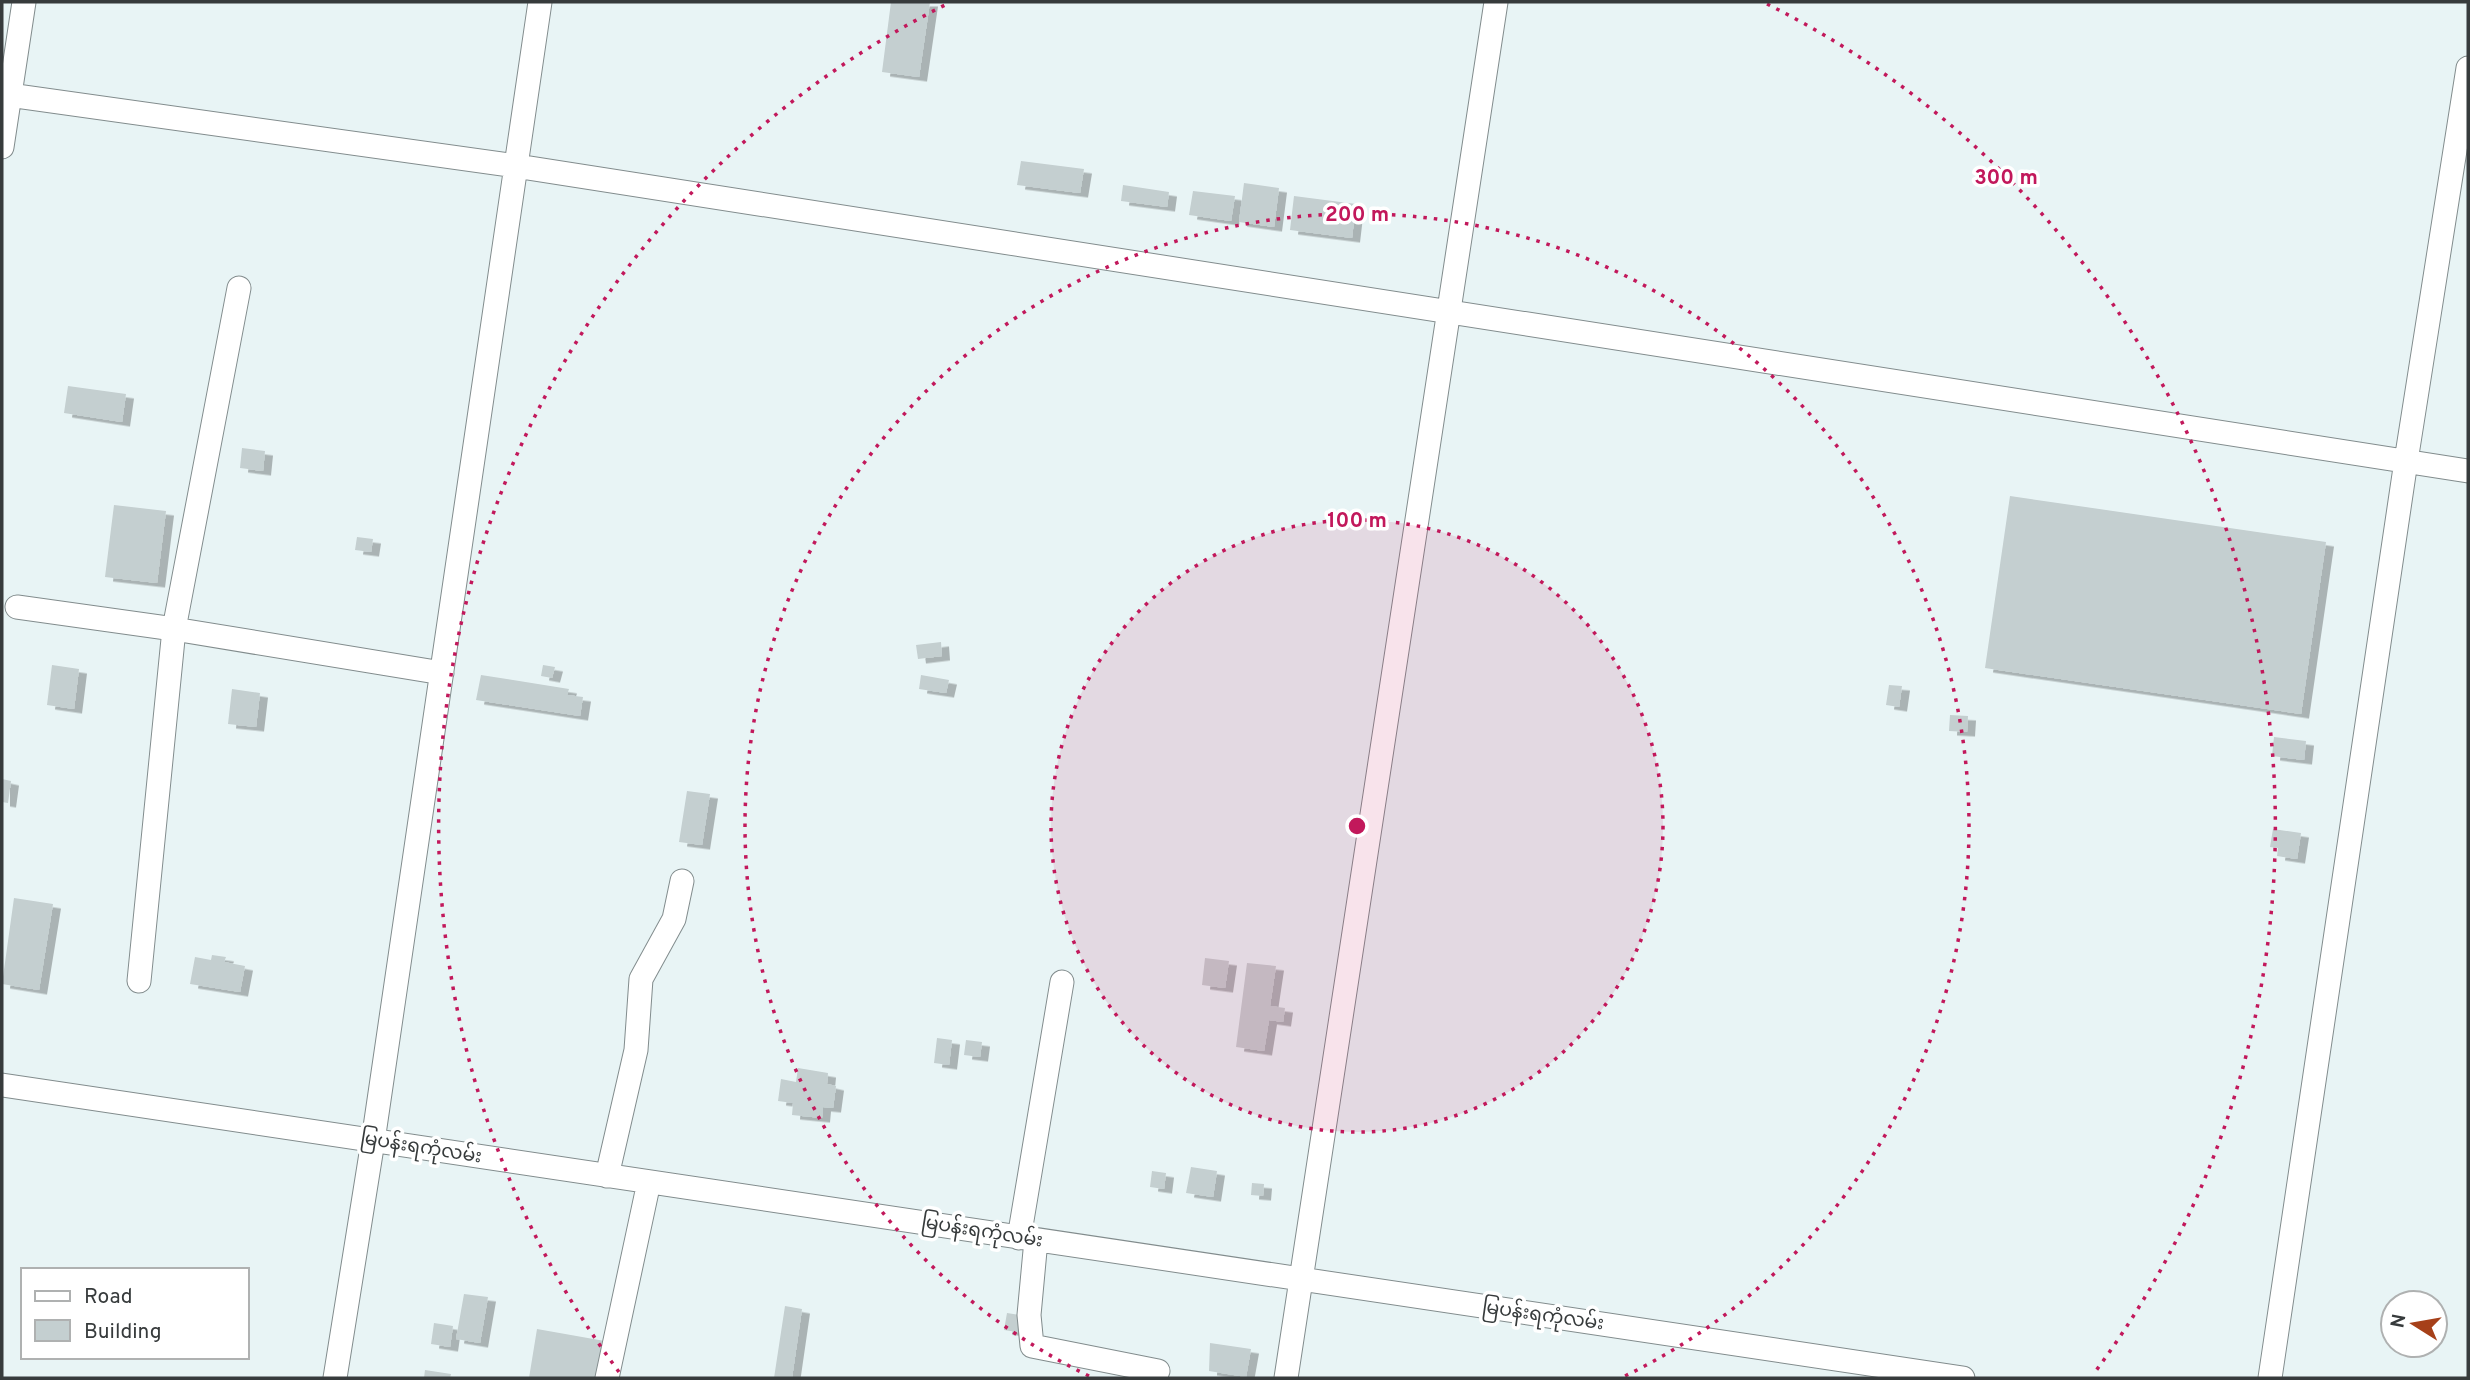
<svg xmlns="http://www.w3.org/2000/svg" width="2470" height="1380" font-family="Overpass,'Noto Sans Myanmar',sans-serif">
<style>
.building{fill:#c4cfd0;filter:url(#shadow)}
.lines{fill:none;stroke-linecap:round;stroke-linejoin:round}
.minor-casing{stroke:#828c8d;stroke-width:25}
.minor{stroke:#fff;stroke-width:23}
.ring{fill:none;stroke:#c2185b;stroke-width:3.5;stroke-dasharray:3.5 7}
.labels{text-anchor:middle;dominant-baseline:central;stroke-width:7;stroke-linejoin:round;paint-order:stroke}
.street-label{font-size:19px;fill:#373b3c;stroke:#fff}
.centre{fill:#c2185b;stroke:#fff;stroke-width:3.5}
.ring-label{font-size:21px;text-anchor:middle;font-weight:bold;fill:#c2185b;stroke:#fff;stroke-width:7;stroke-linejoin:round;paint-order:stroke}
</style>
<defs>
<filter id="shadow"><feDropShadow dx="8" dy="4.5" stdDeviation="0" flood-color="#0004"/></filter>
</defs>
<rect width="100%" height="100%" fill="#e8f4f5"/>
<path class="building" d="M891 2H930L919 77 882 72Z
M1021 161 1084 169 1080 193 1017 185Z
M1244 183 1279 188 1274 227 1239 222Z
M1123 185 1169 192 1167 207 1121 201Z
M1193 191 1235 196 1231 221 1189 215Z
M1294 196 1356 204 1352 238 1290 230Z
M68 386 126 394 122 422 64 413Z
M242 448 265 451 263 471 240 468Z
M2010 496 2326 542 2301 714 1985 668Z
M114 505 166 511 157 583 105 577Z
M357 537 373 539 371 552 355 550Z
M941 642 942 656 918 659 916 645Z
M52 665 79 669 74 709 47 705Z
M543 665 555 667 552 678 541 676Z
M481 675 569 689 567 695 583 697 580 716 476 700Z
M921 675 949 680 946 693 919 689Z
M1889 685 1902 686 1899 707 1886 705Z
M232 689 260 693 256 727 228 724Z
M1950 715 1968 716 1967 732 1949 731Z
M2274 737 2306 741 2304 760 2272 756Z
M2 779 11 781 8 803 2 802Z
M687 791 710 794 702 845 679 842Z
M2273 829 2301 833 2297 859 2277 856 2278 848 2270 847Z
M14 898 53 904 39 990 2 984Z
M212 955 226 957 224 962 245 966 240 992 190 984 195 957 211 960Z
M1205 958 1229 961 1225 988 1202 985Z
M1247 963 1276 966 1270 1006 1285 1008 1283 1022 1269 1020 1264 1051 1236 1047Z
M937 1038 952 1040 949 1065 934 1063Z
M966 1040 982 1042 980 1057 964 1055Z
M798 1068 828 1073 827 1084 836 1086 833 1108 823 1107 822 1118 792 1115 793 1103 778 1101 781 1079 796 1082Z
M1191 1167 1217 1171 1213 1197 1186 1193Z
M1152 1171 1166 1173 1164 1189 1150 1187Z
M1252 1183 1264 1184 1263 1196 1251 1195Z
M464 1294 488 1297 480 1343 456 1339Z
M785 1306 802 1309 792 1378H774Z
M1007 1313 1025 1316 1022 1333 1004 1330Z
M434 1323 453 1326 450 1347 431 1344Z
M537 1329 616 1343 610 1378H529Z
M1210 1343 1251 1349 1246 1377 1209 1371Z
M425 1370 451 1374 450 1378H424Z"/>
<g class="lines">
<defs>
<path id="minor" d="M2 94 516 166 2468 471
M2 147 24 2
M17 607 174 629 442 673
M139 981 174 629 239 288
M2 1085 1963 1378
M607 1176 636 1050 641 979 674 919 682 881
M1019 1238 1062 982
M1036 1240 1029 1315 1032 1346 1158 1371
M335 1378 373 1141 540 2
M607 1378 649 1182
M1286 1378 1496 2
M2270 1378 2406 461 2468 68"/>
</defs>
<use href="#minor" class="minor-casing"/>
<use href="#minor" class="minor"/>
</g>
<circle cx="1357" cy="826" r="306" fill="#c2185b" fill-opacity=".12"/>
<g class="ring">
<circle cx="1357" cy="826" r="306"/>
<path d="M1089 1376A612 612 0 1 1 1625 1376"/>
<path d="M619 1372A918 918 0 0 1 947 4M1767 4A918 918 0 0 1 2095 1372"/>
</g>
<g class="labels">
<g class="street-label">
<text transform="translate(421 1148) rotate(9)">မြပန်းရကုံလမ်း</text>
<text transform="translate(982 1232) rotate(9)">မြပန်းရကုံလမ်း</text>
<text transform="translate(1543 1316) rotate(8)">မြပန်းရကုံလမ်း</text>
</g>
</g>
<circle cx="1357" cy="826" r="10" class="centre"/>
<g class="ring-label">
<text x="2006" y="184">300 m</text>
<text x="1357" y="221">200 m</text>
<text x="1357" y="527">100 m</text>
</g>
<rect width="2470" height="1380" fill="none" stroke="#373b3c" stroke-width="7"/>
<rect x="21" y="1268" width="228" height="91" fill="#ffffff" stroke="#afb1b1" stroke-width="2"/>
<rect x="35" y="1291" width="35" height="10" fill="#ffffff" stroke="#afb1b1" stroke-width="2"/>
<text x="84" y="1303" font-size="21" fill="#373b3c">Road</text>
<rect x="35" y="1320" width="35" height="21" fill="#c4cfd0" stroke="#afb1b1" stroke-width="2"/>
<text x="84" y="1338" font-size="21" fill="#373b3c">Building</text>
<g transform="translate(2414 1324) rotate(281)"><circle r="33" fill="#ffffff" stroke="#afb1b1" stroke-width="2"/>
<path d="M0-5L12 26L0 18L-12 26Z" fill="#a64019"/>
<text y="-10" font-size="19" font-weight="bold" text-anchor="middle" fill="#373b3c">N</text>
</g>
</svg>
